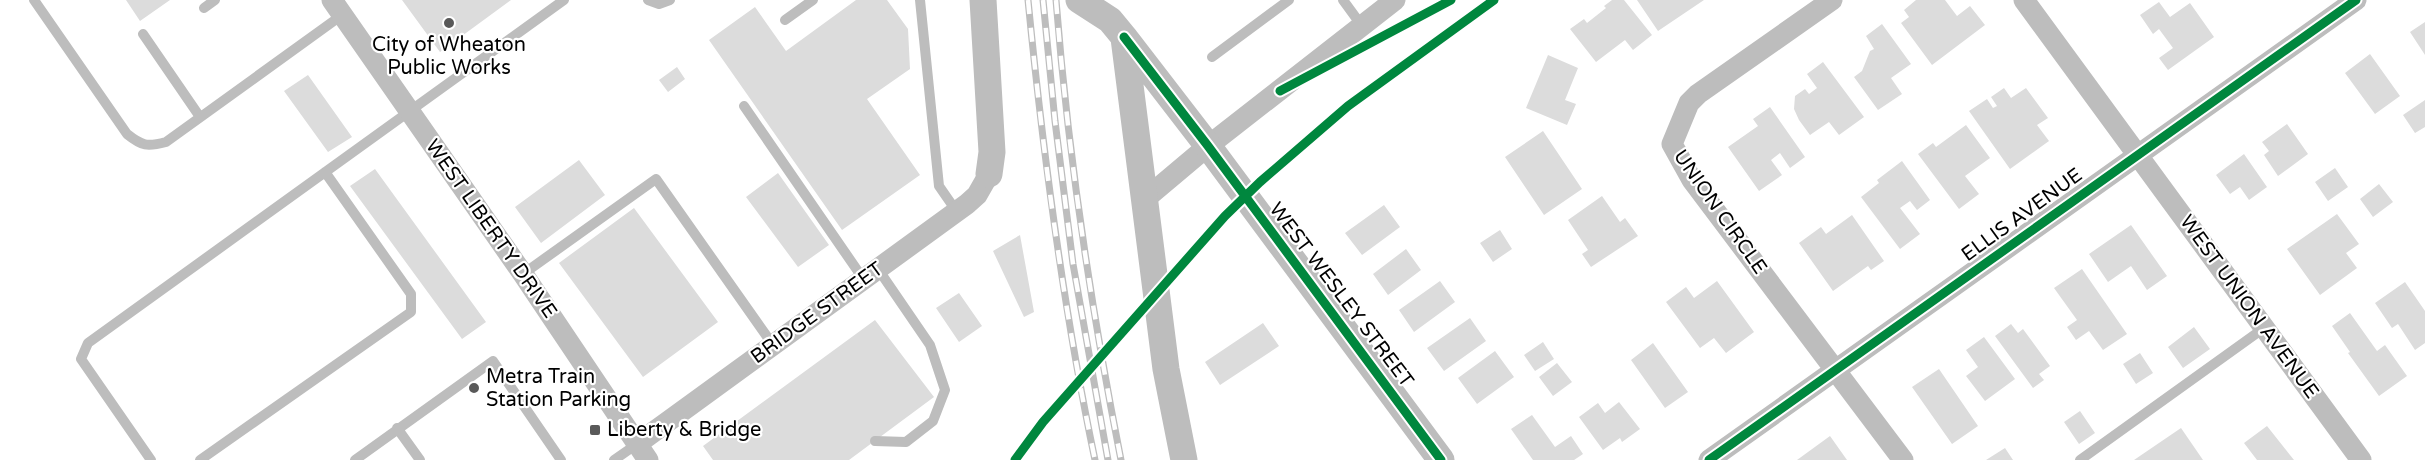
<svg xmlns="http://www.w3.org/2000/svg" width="2425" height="460" font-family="'Varela Round',sans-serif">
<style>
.building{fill:#dcdcdc}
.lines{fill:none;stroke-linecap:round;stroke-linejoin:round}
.service{stroke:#bdbdbd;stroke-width:10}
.minor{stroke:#bdbdbd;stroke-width:21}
.tertiary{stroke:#bdbdbd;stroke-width:27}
.rail-casing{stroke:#bdbdbd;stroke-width:7}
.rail{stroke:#fff;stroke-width:4.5;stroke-dasharray:14;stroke-linecap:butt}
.cycleway-casing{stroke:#fff;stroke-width:13}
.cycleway{stroke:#00873e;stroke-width:9}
.poi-dot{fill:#595959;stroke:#fff;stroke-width:2}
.labels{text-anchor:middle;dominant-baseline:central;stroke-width:4.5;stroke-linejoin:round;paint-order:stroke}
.poi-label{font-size:20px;fill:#000;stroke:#fff;text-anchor:start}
.street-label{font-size:20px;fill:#000;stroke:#fff}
</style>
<rect width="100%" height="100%" fill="#fff"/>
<path class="building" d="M126 0H170L140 21Z
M402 0H511L440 52Z
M856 0H887L908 29 910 69 867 99 920 175 842 230 709 40 755 7 786 51Z
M1612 0H1624L1652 35 1633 50 1625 40 1596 62 1570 29 1584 19 1587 23 1606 8 1604 6Z
M1637 0H1704L1658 31Z
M1916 0H1945L1957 16 1970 6 1985 25 1932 65 1901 23 1909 17 1904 10Z
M2159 2 2170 17 2190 3 2214 37 2168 70 2159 58 2173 48 2159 29 2153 34 2140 15Z
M2425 22V55L2410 32Z
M1882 24 1911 64 1891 78 1902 94 1878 110 1854 77 1862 71 1870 51 1874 49 1866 36Z
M2370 54 2400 96 2375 114 2345 73Z
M1548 55 1578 68 1565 100 1576 104 1567 125 1526 108Z
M1823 62 1864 117 1839 135 1829 122 1810 135 1799 120 1794 109 1795 96 1805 89 1809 94 1817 88 1807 74Z
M677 67 685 79 668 92 659 80Z
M308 75 352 137 328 152 284 91Z
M2004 88 2011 98 2026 88 2048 118 2037 125 2049 141 2010 169 1969 111 1987 99 1993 108 1997 106 1991 97Z
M2425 100V127L2415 133 2403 115Z
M1770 107 1805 157 1790 168 1780 153 1771 160 1782 175 1759 191 1728 147 1758 126 1753 119Z
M2287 124 2308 154 2278 176 2264 155 2269 151 2262 142Z
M1966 125 1990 158 1965 176 1979 194 1959 209 1918 154 1933 143 1936 147Z
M1543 131 1582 189 1544 215 1505 157Z
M2244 154 2267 187 2249 200 2240 187 2230 194 2216 175Z
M579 160 605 195 541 243 515 207Z
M1902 161 1930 200 1917 210 1910 201 1900 208 1920 234 1900 249 1861 197 1879 183 1877 180Z
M2335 168 2348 187 2328 201 2315 182Z
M375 169 486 322 462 339 350 186Z
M778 173 829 245 798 267 746 197Z
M2379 184 2393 202 2373 217 2360 199Z
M1602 196 1620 222 1625 218 1638 236 1591 267 1582 254 1588 250 1568 220Z
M1384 205 1400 227 1362 255 1345 233Z
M634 208 718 322 643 377 559 263Z
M2337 214 2359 244 2346 253 2357 268 2320 295 2287 249Z
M1852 215 1884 261 1871 270 1868 266 1833 291 1799 243 1821 227 1826 234Z
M2131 225 2167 276 2147 290 2131 266 2108 282 2089 254Z
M1500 230 1512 249 1493 262 1480 243Z
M1020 235 1034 312 1024 317 993 251Z
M1406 249 1421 270 1388 295 1373 274Z
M2082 269 2127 334 2103 350 2089 331 2076 340 2067 327 2077 320 2054 288Z
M1440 281 1455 302 1414 332 1399 310Z
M1717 281 1754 332 1726 353 1714 338 1700 348 1666 302 1686 287 1694 298Z
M2405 282 2425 311V343L2415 350 2398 324 2392 328 2375 303Z
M959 293 982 326 959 342 936 308Z
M2350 313 2377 351 2385 345 2407 376 2379 396 2348 353 2350 352 2332 326Z
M1470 318 1486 341 1444 371 1427 348Z
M875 320 934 397 849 460H713L703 446Z
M1263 323 1279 346 1220 385 1205 362Z
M2011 324 2018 333 2023 329 2050 366 2039 374 2044 380 2033 388 1995 336Z
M2194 327 2210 349 2183 368 2168 347Z
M1984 337 2015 379 1985 401 1966 376 1978 367 1966 350Z
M1543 342 1554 359 1535 371 1524 355Z
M1653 343 1688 392 1665 408 1631 360Z
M1495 351 1514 377 1477 404 1458 378Z
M2140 353 2153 373 2136 384 2123 364Z
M1557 363 1572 382 1553 396 1539 377Z
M1939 369 1978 426 1952 444 1912 387Z
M1619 402 1640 429 1622 442 1620 438 1603 450 1579 417 1598 403 1605 413Z
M2080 411 2095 433 2079 444 2064 422Z
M1532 415 1555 447 1571 436 1583 454 1574 460H1533L1511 429Z
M2267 426 2294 460H2257L2244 443Z
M2181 428 2203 460H2134Z
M1830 436 1847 460H1797Z
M2005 448 2013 460H1986Z"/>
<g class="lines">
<path class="service" d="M34 0 127 134C142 146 147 147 166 142L342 15
M648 0 659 4 670 0
M920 0 939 186 957 212
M1343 0 1362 26
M204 8 215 0
M785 20 813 0
M143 34 200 117
M1212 57 1289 0
M744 106 864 280
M523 274 656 179 773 345
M397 428 420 460
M875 441 906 442 933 421 945 390 930 345 878 269
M151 460 81 359 88 343 564 0
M200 460 411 312V294L325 172
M355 460 493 361 561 460
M614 460 637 444
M2080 460 2264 328"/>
<path class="minor" d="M332 0 523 274 648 460
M1832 0 1698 94 1689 103 1672 144 1692 180 1903 460
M2024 0 2361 460
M1145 199 1208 146 1395 0
M637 444 967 204 977 195 989 174
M1709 460 2356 0"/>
<path class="tertiary" d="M983 0 992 152 989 174
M1079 0 1110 20 1124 37 1208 146 1441 460
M1124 38 1166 369 1184 460"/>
<defs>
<path id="rail" d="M1028 0C1043 154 1063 308 1095 460
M1043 0 1055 121 1073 264 1108 460
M1056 0C1068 155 1091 308 1121 460"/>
</defs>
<use href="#rail" class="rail-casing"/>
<use href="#rail" class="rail"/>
<defs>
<path id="cycleway" d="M1124 37 1208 146 1441 460
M1280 91 1451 0
M1015 460 1043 422 1225 216 1260 182 1348 106 1494 0
M1709 460 2356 0"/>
</defs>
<use href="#cycleway" class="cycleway-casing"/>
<use href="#cycleway" class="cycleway"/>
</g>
<g class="poi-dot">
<circle cx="449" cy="23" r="6"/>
<circle cx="474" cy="388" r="6"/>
<rect x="589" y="424" width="12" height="12" rx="3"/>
</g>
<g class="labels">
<g class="poi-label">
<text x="449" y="45" text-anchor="middle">City of Wheaton<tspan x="449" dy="23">Public Works</tspan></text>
<text x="486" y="377">Metra Train<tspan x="486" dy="23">Station Parking</tspan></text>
<text x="607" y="430">Liberty &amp; Bridge</text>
</g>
<g class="street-label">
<text transform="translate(1720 212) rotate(55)">UNION CIRCLE</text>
<text transform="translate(2022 215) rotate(-36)">ELLIS AVENUE</text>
<text transform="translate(491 229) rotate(55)">WEST LIBERTY DRIVE</text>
<text transform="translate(1341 295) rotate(53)">WEST WESLEY STREET</text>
<text transform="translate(2249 307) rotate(54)">WEST UNION AVENUE</text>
<text transform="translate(817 313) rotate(-36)">BRIDGE STREET</text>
</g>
</g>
</svg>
